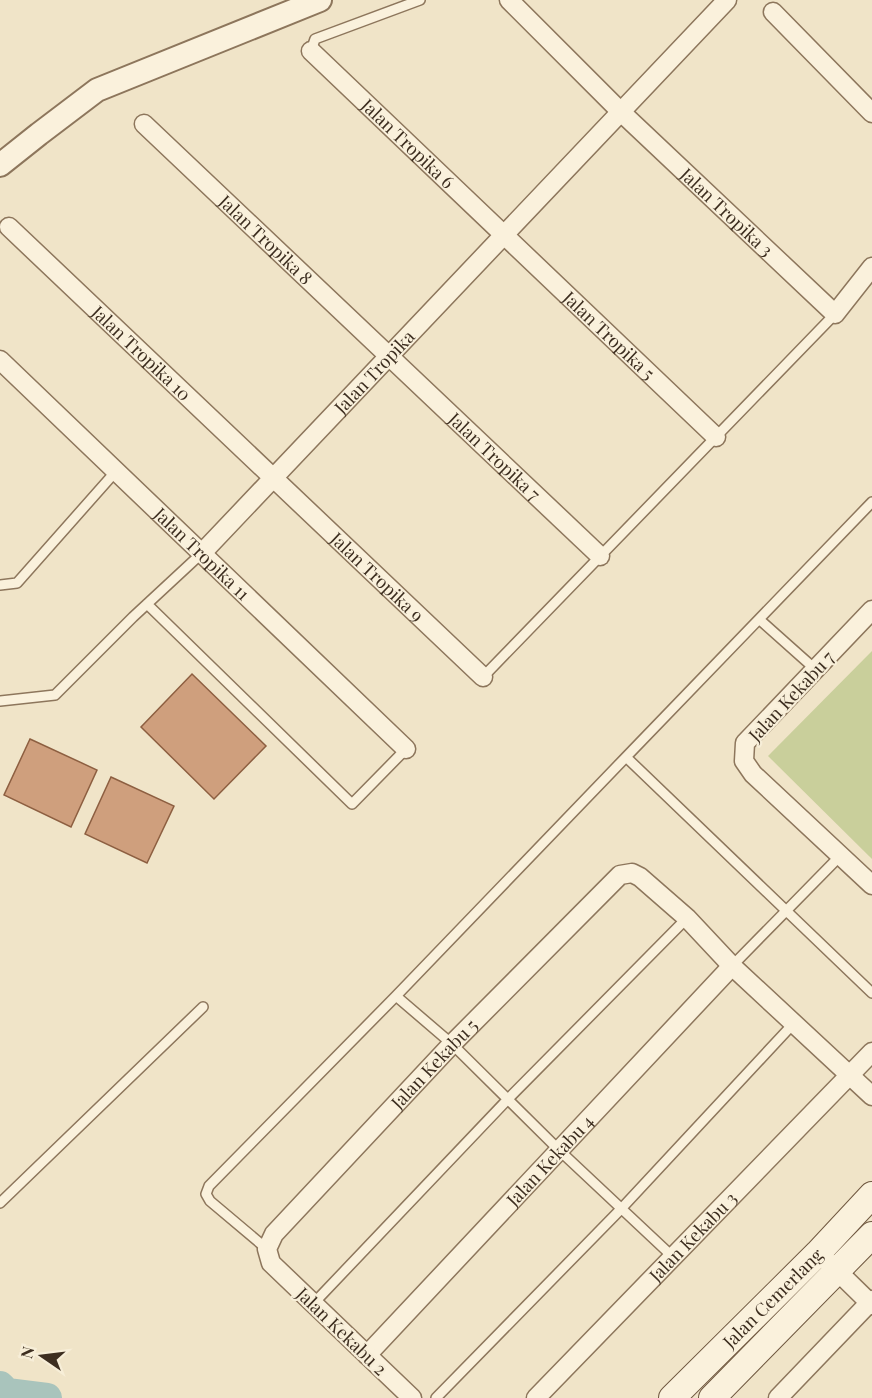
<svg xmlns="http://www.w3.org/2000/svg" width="872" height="1398" font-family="'Playfair Display',serif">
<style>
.green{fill:#c9cf9b}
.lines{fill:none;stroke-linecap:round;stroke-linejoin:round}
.river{stroke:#a9c4bc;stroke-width:30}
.building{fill:#cf9f7d;stroke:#8d5f41;stroke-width:1.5}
.service-casing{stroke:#8d765c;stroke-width:12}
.minor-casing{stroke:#8d765c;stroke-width:21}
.tertiary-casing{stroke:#8d765c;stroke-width:26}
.secondary-casing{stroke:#6f573f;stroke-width:28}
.service{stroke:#faf1dc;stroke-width:9}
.minor{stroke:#faf1dc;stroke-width:18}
.tertiary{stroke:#faf1dc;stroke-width:22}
.secondary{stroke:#faf1dc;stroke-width:26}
.labels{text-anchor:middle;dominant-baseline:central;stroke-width:4.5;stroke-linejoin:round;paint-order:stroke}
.street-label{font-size:18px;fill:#3d2e20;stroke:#f7eed8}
</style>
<rect width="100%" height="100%" fill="#f0e4c8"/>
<path class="green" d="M872 651V859L768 756Z"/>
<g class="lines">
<path class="river" d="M0 1386 7 1393 47 1398"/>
</g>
<path class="building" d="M192 674 266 746 214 799 141 727Z
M30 739 97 770 71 827 4 795Z
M111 777 174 806 147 863 85 834Z"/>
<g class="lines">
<defs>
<path id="service" d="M311 51 315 39 420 0
M872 502 626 757 872 993
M0 585 17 583 117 470
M147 604 352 804 406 749
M760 620 815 669
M483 677 835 314
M0 701 55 695 133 617 202 553
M732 966 840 856
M396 996 452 1044 559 1150 673 1257
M0 1203 203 1007
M267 1249 210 1201 206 1194 209 1186 396 996 626 757
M313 1304 508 1099 687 918
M436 1398 621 1209 794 1023"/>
<g id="minor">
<path id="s1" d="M509 0 621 112 835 314 872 267"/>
<path d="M773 12 872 113"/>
<path id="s2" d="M311 51 716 437"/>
<path id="s3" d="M144 124 600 556"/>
<path id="s4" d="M9 227 483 677"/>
<path id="s5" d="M0 360 406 749"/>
<path id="s6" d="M202 553 727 0"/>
<path d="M872 610 745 743 744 761 753 774 872 885"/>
<path d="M828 1262 872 1305"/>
<path id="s7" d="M367 1355 732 966"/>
<path id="s8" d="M412 1398 271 1263 267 1249 274 1234 452 1044 620 875 632 873 640 877 687 918 732 966 872 1096"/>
<path id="s9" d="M536 1398 872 1052"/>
<path d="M778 1398 872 1300"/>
</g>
<path id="tertiary" d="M0 165 39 134 97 90 320 0"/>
<g id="secondary">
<path id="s10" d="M672 1398 818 1253 872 1195"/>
<path d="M712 1398 872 1235"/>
</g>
</defs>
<use href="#service" class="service-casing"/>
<use href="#minor" class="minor-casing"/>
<use href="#tertiary" class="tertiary-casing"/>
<use href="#secondary" class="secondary-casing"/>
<use href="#service" class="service"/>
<use href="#minor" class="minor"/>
<use href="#tertiary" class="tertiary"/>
<use href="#secondary" class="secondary"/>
</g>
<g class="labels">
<g class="street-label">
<text stroke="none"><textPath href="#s2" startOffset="134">Jalan Tropika 6</textPath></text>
<text stroke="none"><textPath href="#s1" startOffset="304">Jalan Tropika 3</textPath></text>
<text stroke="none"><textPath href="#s3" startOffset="168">Jalan Tropika 8</textPath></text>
<text stroke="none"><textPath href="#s2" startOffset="412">Jalan Tropika 5</textPath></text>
<text stroke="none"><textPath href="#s4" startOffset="183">Jalan Tropika 10</textPath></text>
<text stroke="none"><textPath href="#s6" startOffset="250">Jalan Tropika</textPath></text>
<text stroke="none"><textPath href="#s3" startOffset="483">Jalan Tropika 7</textPath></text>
<text stroke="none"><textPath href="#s5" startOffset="280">Jalan Tropika 11</textPath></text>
<text stroke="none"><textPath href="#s4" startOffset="508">Jalan Tropika 9</textPath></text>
<text transform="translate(791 696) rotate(-47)">Jalan Kekabu 7</text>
<text stroke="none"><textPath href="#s8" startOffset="460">Jalan Kekabu 5</textPath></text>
<text stroke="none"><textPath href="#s7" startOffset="267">Jalan Kekabu 4</textPath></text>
<text stroke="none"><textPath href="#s9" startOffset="225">Jalan Kekabu 3</textPath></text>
<text stroke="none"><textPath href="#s10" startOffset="142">Jalan Cemerlang</textPath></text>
<text transform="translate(342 1331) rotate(44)">Jalan Kekabu 2</text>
</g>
</g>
<g transform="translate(42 1356) rotate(284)" stroke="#f7eed8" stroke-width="4.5" paint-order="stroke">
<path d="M0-4.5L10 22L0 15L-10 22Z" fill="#3d2e20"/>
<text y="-9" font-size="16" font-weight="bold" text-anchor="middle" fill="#3d2e20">N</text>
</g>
</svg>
